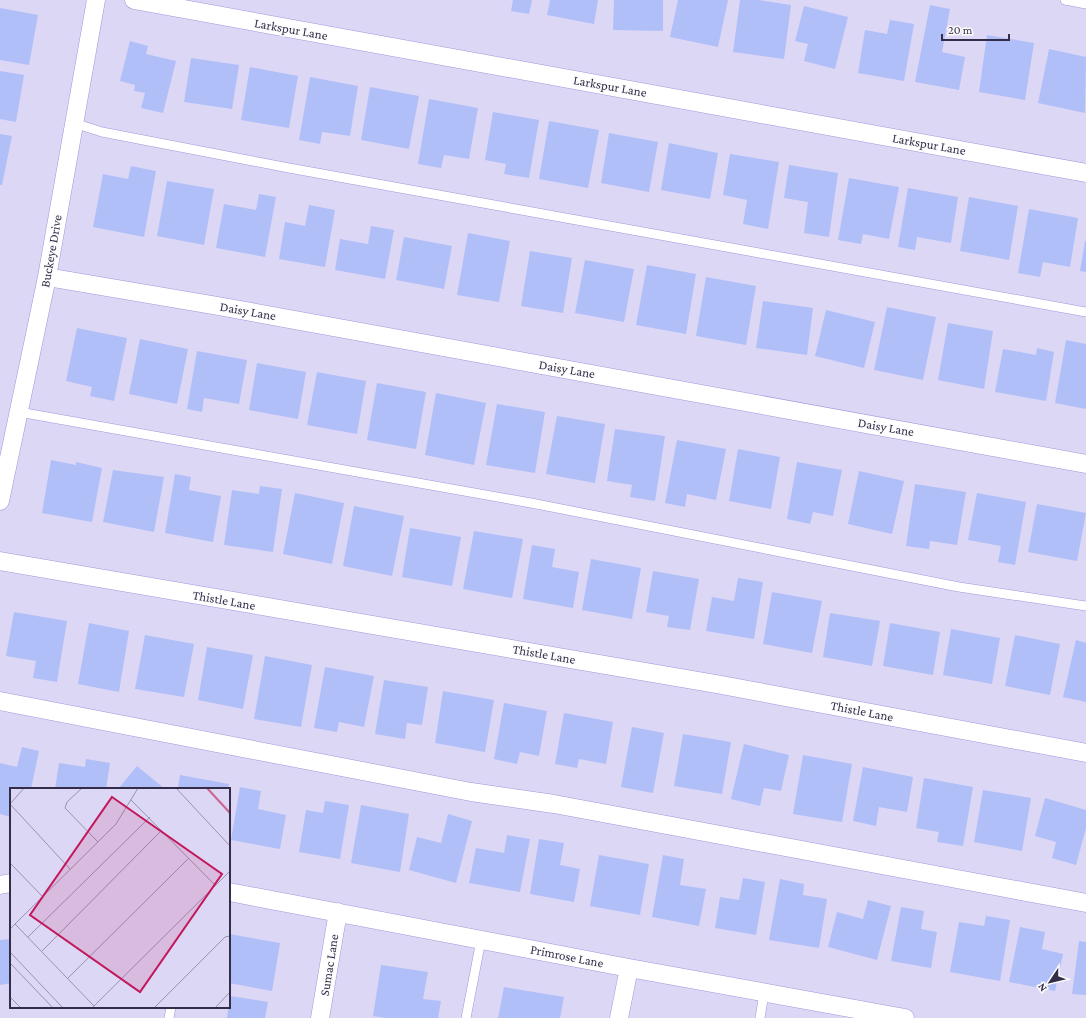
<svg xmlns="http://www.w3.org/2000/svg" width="1086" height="1018" font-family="'Crimson Pro',serif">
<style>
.building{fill:#b1bff9}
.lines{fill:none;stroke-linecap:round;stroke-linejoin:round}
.service-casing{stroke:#a594dc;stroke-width:10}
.minor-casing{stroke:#a594dc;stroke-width:19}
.service{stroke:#fff;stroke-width:9}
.minor{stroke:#fff;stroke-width:18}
.labels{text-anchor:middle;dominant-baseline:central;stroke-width:3;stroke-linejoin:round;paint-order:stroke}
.street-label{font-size:13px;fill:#342d4a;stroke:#fcfcfc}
.inset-river{fill:none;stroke:#cc6291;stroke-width:2}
.inset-road{fill:none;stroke:#9993b1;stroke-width:1}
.view{fill:#c2185b;fill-opacity:0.15;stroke:#c2185b;stroke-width:2}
.inset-edge{fill:none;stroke:#342d4a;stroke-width:2}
</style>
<rect width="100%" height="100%" fill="#dcd7f5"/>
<path class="building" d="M513 0H532L529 14 511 11Z
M550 0H598L594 24 547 15Z
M614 0H663V31L613 30Z
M678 0H728L718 47 670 37Z
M740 0H759L791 5 784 59 733 52Z
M930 5 950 9 942 52 965 57 959 90 915 82Z
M804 6 848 17 835 69 804 61 808 44 795 41Z
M0 8 38 15 29 65 0 60Z
M890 20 914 24 904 81 858 73 865 30 887 34Z
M987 35 1034 43 1025 100 979 92Z
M130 41 148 46 146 54 176 61 163 113 141 108 145 93 134 91 135 85 120 81Z
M1049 49 1086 57 1085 113 1038 103Z
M191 58 239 65 232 109 184 102Z
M250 67 298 76 289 128 241 120Z
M0 71 24 75 16 122 0 119Z
M310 77 358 86 350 136 322 132 320 144 299 140Z
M370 87 419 96 409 149 361 140Z
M429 99 478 108 469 159 444 155 441 168 418 164Z
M493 112 539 120 529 178 504 174 506 164 485 160Z
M549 121 599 130 588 188 539 179Z
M609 133 658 142 649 192 601 183Z
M0 134 12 136 2 185H0Z
M669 143 718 153 710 199 661 190Z
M730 154 779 162 768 229 743 224 747 200 723 195Z
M789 165 838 173 829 237 804 233 808 202 784 198Z
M131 166 156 171 144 237 93 227 103 174 128 179Z
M849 178 899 187 889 239 863 234 861 244 838 240Z
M167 181 214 189 204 245 157 236Z
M908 188 958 197 951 243 917 237 915 250 898 247Z
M259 194 276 197 265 257 216 248 224 204 256 210Z
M969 197 1018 206 1009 260 960 251Z
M309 205 335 210 325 267 279 259 285 222 305 226Z
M1029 209 1078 218 1070 267 1043 262 1040 277 1018 273Z
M371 226 394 230 385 279 335 270 340 239 368 244Z
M468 233 510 241 499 302 457 295Z
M404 237 452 246 444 289 396 280Z
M1085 241H1086V272L1080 271Z
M530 251 572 258 563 313 521 306Z
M585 260 634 269 624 322 575 313Z
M647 265 696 274 686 334 636 325Z
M706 277 756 286 746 345 696 336Z
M763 301 813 308 807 355 756 348Z
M887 307 936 317 923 380 874 370Z
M826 310 875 322 864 368 815 356Z
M948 323 993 331 984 389 938 380Z
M77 328 127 338 114 401 90 396 92 387 66 381Z
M140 339 188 349 177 404 129 394Z
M1066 340 1086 344V409L1055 403Z
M1037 348 1054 352 1046 401 995 392 1003 349 1036 355Z
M197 351 247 360 239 404 204 398 202 412 187 409Z
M257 363 306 372 298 419 249 410Z
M317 372 366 381 357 434 307 425Z
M377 383 426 392 416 449 367 440Z
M436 393 486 403 474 465 425 455Z
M497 404 545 412 535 473 486 465Z
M557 416 605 424 595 483 546 474Z
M615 429 665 436 655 501 630 497 632 485 607 481Z
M677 440 726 449 716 500 687 494 685 507 665 503Z
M738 449 780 457 771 509 729 501Z
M51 460 76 465V462L102 468 92 522 42 513Z
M797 462 842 470 833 516 813 512 810 524 787 519Z
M113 470 164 477 154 532 103 522Z
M859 471 904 481 892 534 848 524Z
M175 474 191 477 189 490 221 496 213 542 165 533Z
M915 484 966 492 957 545 930 541 929 549 906 546Z
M260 486 282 489 273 552 224 545 232 490 259 494Z
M295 493 344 503 332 564 283 554Z
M977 493 1026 502 1015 565 998 562 1001 546 968 540Z
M1037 504 1086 513 1077 561 1028 552Z
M354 506 404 516 392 576 343 566Z
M410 528 461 537 452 586 402 577Z
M474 531 523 539 512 598 463 589Z
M532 545 555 549 552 567 579 572 573 608 523 599Z
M591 559 641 568 632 619 582 610Z
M653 571 699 579 690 630 667 627 669 616 646 612Z
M738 578 763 582 754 639 706 631 712 597 734 601Z
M772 592 822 601 812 653 763 644Z
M14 612 67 621 57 682 33 678 36 661 6 656Z
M830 613 880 621 872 666 823 657Z
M89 623 129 631 119 692 78 684Z
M890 623 940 632 933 675 883 666Z
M951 629 1000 638 992 684 943 675Z
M145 635 194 644 184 697 135 689Z
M1015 635 1060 644 1050 695 1005 686Z
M1076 640 1086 643V702L1063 697Z
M207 647 253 655 243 709 198 700Z
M265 656 312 665 301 727 254 719Z
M325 667 374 676 364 727 339 722 337 732 314 728Z
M384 680 428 687 422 725 407 723 405 739 375 734Z
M443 691 494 700 485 752 435 743Z
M504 703 547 711 539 756 520 752 517 764 494 759Z
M564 713 613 722 606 764 579 759 577 768 555 764Z
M632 727 664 733 653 793 621 787Z
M683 734 731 742 722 794 674 786Z
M744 744 789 755 781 791 764 788 760 806 731 799Z
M22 747 39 751 31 789H11V817L0 814V763L17 767Z
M803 755 852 764 842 822 793 814Z
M86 759 110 763 106 789H55L59 763 85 767Z
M137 766 165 789H118Z
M863 767 913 777 907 812 879 807 876 826 853 821Z
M180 775 229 784 228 789H178Z
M924 778 973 787 963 846 937 842 939 832 916 828Z
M240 787 261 791 258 809 286 815 280 849 231 840Z
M983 790 1031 798 1022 851 974 842Z
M1045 798 1086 810V828L1076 865 1052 858 1056 842 1035 836Z
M325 801 349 805 340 859 299 852 306 810 323 813Z
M361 805 409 814 400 872 351 863Z
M448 814 472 821 456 883 409 870 417 837 441 843Z
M507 835 530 839 520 892 469 883 476 848 504 853Z
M539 839 564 843 560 865 580 869 574 902 530 894Z
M599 855 649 864 640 915 590 906Z
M663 855 684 859 680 885 706 889 699 926 652 917Z
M743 878 765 882 756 935 715 928 720 897 739 900Z
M780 879 804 884 803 895 827 899 819 948 769 940Z
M868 900 891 906 877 960 828 947 837 912 863 919Z
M901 907 924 911 921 929 937 932 931 968 891 961Z
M986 916 1010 920 1000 981 950 972 959 922 984 926Z
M1020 927 1045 932 1042 949 1063 954 1055 991 1009 982Z
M229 934 280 943 272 991 229 983Z
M11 939V983L0 985V940Z
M1079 941 1086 942V995L1072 994Z
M381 965 428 972 423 999 441 1001 438 1018H386L373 1016Z
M504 987 564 997 560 1018H498Z
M230 996 268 1002 265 1018H227Z"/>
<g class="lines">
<defs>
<path id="service" d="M1065 0 1086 4
M74 123 102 132 289 168 1086 312
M19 412 531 503 959 587 1086 606
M169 1018 171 1007
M466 1018 481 940
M760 1018 764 993"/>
<path id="minor" d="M134 0 1086 173
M47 277 218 306 1086 464
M0 501 47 277 96 0
M0 561 716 684 1086 753
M0 701 471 792 554 804 1086 903
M0 885 11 883
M229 892 629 968 905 1018
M320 1018 338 912
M619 1018 629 968"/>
</defs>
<use href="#service" class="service-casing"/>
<use href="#minor" class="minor-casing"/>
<use href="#service" class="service"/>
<use href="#minor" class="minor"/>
</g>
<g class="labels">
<g class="street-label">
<text transform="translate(291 29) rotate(10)">Larkspur Lane</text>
<text transform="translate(610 86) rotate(10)">Larkspur Lane</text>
<text transform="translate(929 144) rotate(10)">Larkspur Lane</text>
<text transform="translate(51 251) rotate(-80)">Buckeye Drive</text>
<text transform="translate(248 311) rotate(10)">Daisy Lane</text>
<text transform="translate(567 369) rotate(10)">Daisy Lane</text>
<text transform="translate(886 427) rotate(10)">Daisy Lane</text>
<text transform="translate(224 600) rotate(10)">Thistle Lane</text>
<text transform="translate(544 654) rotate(10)">Thistle Lane</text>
<text transform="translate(862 711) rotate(11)">Thistle Lane</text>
<text transform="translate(567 956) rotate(11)">Primrose Lane</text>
<text transform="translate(329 965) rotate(-81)">Sumac Lane</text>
</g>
</g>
<g transform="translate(10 788)">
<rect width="220" height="220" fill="#dcd7f5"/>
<path class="inset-river" d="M197 0 220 25"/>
<path class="inset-road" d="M72 0 57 14 55 20 88 54M166 0 220 58M121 12 205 97M0 16 60 81M0 16 14 0M0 75 32 108M5 136 84 218M0 141 106 36 128 0M18 149 140 29M32 163 152 42M0 164 53 220M0 175 43 220M57 191 179 70M0 209 11 220M82 220 220 83M144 220 215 149 220 148M205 220 220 204"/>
<path class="view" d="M102 9 212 86 130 204 20 127Z"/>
<rect width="220" height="220" class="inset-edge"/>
</g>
<g transform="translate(1050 982) rotate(235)" stroke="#fcfcfc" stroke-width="3" paint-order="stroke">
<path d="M0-3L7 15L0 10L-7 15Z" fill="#342d4a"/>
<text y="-6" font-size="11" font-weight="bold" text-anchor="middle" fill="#342d4a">N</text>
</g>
<path d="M942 34v6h67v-6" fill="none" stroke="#342d4a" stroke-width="2"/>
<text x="948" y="34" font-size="12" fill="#342d4a" stroke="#fcfcfc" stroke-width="3" paint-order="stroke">20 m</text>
</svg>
